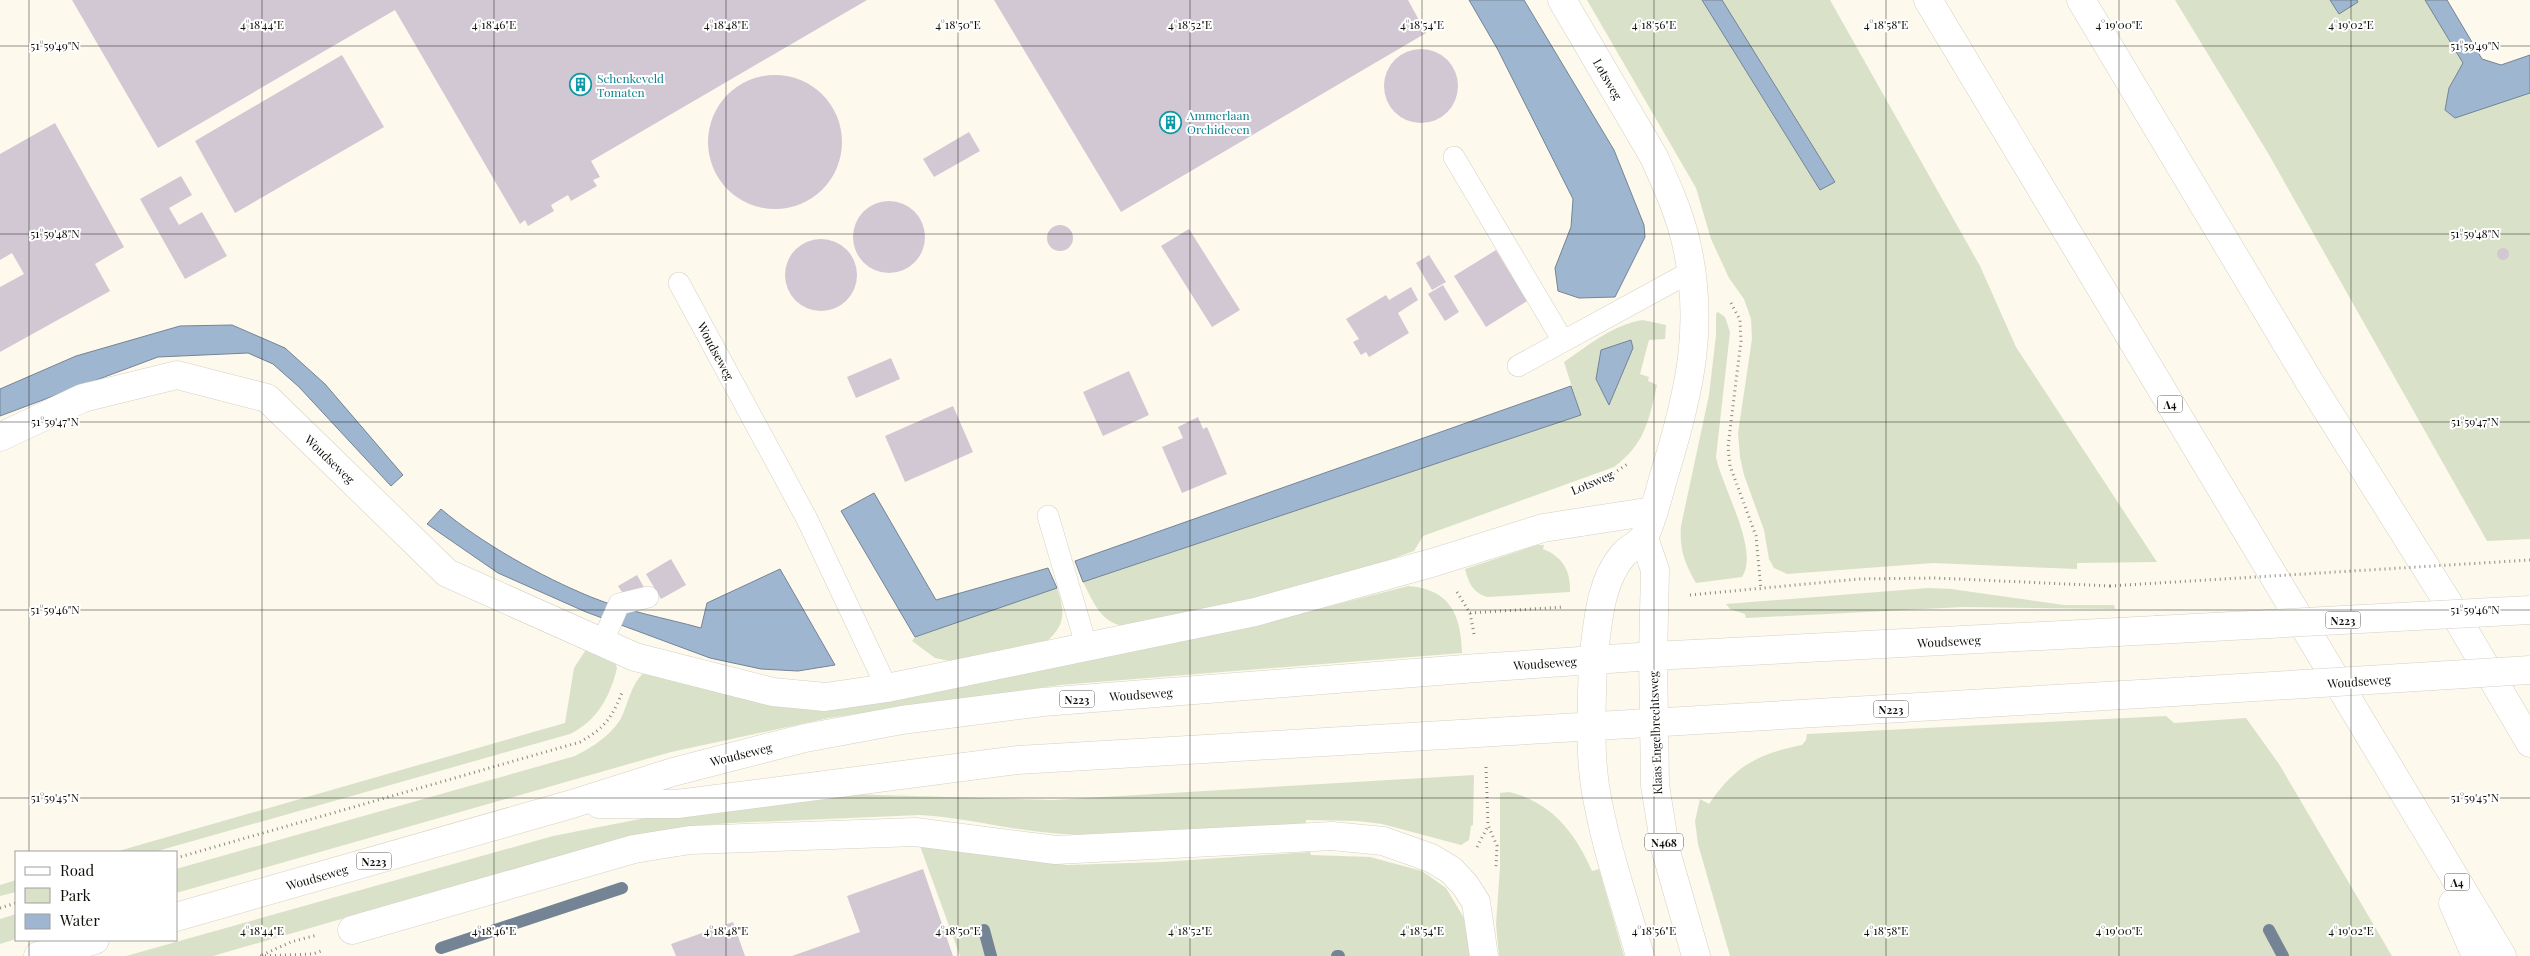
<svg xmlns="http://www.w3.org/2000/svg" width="2530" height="956" font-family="'Playfair Display',serif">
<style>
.green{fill:#d9e2c9}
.water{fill:#9fb6d1;stroke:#748495}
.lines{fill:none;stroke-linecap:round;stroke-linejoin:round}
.stream{stroke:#748495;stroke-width:12}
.building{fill:#d1c8d3}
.service-casing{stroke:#d4d0c3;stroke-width:22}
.minor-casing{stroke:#d4d0c3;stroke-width:29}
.tertiary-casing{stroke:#d4d0c3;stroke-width:29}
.primary-casing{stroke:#d4d0c3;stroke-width:29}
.motorway-casing{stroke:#d4d0c3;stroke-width:29}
.path{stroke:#8a887e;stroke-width:3;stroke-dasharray:1 4;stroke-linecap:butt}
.service{stroke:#fff;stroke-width:21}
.minor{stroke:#fff;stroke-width:28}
.tertiary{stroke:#fff;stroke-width:28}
.primary{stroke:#fff;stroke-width:28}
.motorway{stroke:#fff;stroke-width:28}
.primary-bridge-casing{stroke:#d4d0c3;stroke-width:29;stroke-linecap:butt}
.path-bridge{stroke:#8a887e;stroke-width:3;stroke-dasharray:1 4;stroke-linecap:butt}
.primary-bridge{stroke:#fff;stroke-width:28}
.ticks{fill:none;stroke:#100f0a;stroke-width:1;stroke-opacity:0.45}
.labels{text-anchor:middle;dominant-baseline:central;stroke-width:4;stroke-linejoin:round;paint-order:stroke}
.shield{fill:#fff;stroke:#585754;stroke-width:1}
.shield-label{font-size:11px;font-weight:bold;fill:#100f0a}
.culture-label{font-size:12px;fill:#0d838f;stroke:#fff;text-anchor:start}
.street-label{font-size:12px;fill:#100f0a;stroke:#fff}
.ticks-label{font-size:12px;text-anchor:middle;fill:#100f0a;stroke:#fff;stroke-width:4;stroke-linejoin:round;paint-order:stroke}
</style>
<rect width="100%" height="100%" fill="#fdf9ec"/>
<path class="green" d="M1587 0H1830L1980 266 2016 347 2157 562 2077 563V569L1933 563 1787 574 1774 568 1769 559 1764 530 1744 475 1740 457 1738 433 1752 339 1751 319 1744 299 1729 278 1711 239 1696 188Z
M2175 0H2433L2485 85 2530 78V539L2487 541 2268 153Z
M1718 312 1725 317 1730 332 1716 457C1722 487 1760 551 1742 577L1696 583C1685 564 1679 549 1681 526L1709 395 1716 335V314Z
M1643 320 1666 325 1665 339 1649 340 1640 374 1649 377 1648 381 1657 385C1649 420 1645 444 1614 467L1423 536 1414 551 1361 570 1254 599 1123 626C1100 622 1093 601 1083 582L1581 415 1564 362C1589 345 1612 325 1643 320Z
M1537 545H1544L1543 549C1563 557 1571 571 1570 592L1487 597C1472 592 1469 583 1465 569Z
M1408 586C1451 589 1461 616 1462 653L1060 685 829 718 671 752 176 893V869L575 756C592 747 609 737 620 720 629 704 631 680 648 670L772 701 1042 670 1265 623Z
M1057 588C1065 610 1066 625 1047 641L950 661 935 658 912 641 915 637Z
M1928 588 1951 589 2064 605H2114L2115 609 1963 607 1746 618 1745 614 1730 609 1726 604Z
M587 648 615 663 617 668C610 697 597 721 570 734L154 852H115L565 723 574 668Z
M2166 716 2174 723 2246 718 2279 764 2392 956H1730L1698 844 1695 821 1700 799 1709 804C1735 766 1757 754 1802 745L1806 740 1807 734Z
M1474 775 1473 825 1471 826 1469 840 1461 845 1382 824 1358 821 1306 820V823C1227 828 1141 839 1063 834 1014 831 968 818 920 815L731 823 695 826 637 836 597 845 213 956H126L553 836 681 811 843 794 1053 800Z
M1509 792C1552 802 1576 834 1592 871L1599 869 1624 956H1499L1496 924 1500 867V793Z
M920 846 1067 865 1161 862 1310 852 1311 855 1370 857 1422 871 1446 888 1464 918 1470 956H960Z
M16 880V892L0 896V885Z
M16 914V939L0 944V919Z"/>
<path class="water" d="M1469 0H1524L1614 150 1644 225 1645 237 1615 297 1579 298 1558 291 1555 268 1571 227 1573 199 1498 50Z
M1702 0H1722L1835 182 1820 190Z
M2330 0H2357L2358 2 2339 14Z
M2425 0H2447L2482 59 2501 65 2530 55V93L2455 118 2445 110 2449 88 2463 63Z
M232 325 285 348 325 384 403 475 391 486 299 387 273 364 248 353 158 357 0 416V389L76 356 180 326Z
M1631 340 1633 348 1609 405 1596 379 1601 350Z
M1571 386 1581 415 1083 582 1075 561Z
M874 493 936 600 1048 568 1057 588 915 637 841 511Z
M441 509C481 543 542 577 591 597 625 611 665 618 701 628L707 603 780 569 835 665 798 671 761 669 710 658 586 612 498 573 427 524Z"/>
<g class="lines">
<path class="stream" d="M984 930 991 956
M2269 930 2283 956
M441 948 622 888
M1337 956H1339"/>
</g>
<path class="building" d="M72 0H867L591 161 600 177 593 180 597 186 571 201 568 195 551 205 554 211 528 226 525 220 520 224 395 10 158 148Z
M994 0H1408L1426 33 1121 212Z
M1384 86a37 37 0 1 1 74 0a37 37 0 1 1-74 0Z
M342 55 384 127 235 213 195 141Z
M708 142a67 67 0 1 1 134 0a67 67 0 1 1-134 0Z
M55 123 124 247 95 264 110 291 0 352V287L24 274 12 253 0 260V154Z
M969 132 980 151 934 177 923 159Z
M181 176 192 195 169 208 179 225 202 212 227 256 185 279 140 199Z
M853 237a36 36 0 1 1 72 0a36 36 0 1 1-72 0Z
M1047 238a13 13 0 1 1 26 0a13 13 0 1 1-26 0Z
M1189 229 1240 310 1212 327 1161 246Z
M785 275a36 36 0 1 1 72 0a36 36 0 1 1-72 0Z
M2497 254a6 6 0 1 1 12 0a6 6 0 1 1-12 0Z
M1496 250 1527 301 1486 327 1454 276Z
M1429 255 1446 282 1432 290 1416 263Z
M1443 285 1459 312 1445 321 1428 294Z
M1411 287 1418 300 1398 313 1409 333 1369 357 1366 352 1361 355 1353 342 1359 339 1346 319 1386 295 1389 300Z
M891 358 900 379 856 398 847 377Z
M1129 371 1149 415 1103 436 1083 392Z
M953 406 973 452 905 482 885 436Z
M1198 417 1203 429 1207 427 1227 474 1182 493 1162 447 1183 438 1178 427Z
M671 559 686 585 661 599 646 574Z
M637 575 646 591 628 601 618 586Z
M923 869 953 956H792L860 932 847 896Z
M733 922 745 956H676L671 944Z"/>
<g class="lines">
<defs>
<path id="service" d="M1454 157 1563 341
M679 283 807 519 887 688
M1518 366 1692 271
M1048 516 1087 648
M602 643 619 604 648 597"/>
<path id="minor" d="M0 437 83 398 177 375 267 398 447 573 635 657 773 692 825 697 887 688 1255 612 1435 562 1543 528 1653 511
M352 930 634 849 690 840 915 832 1056 850 1332 836 1383 841 1431 858 1451 870 1465 885 1476 902 1484 956"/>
<path id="tertiary" d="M1562 0 1654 157C1666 184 1679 212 1686 242 1705 324 1690 390 1666 469 1661 484 1651 528 1643 538 1638 545 1629 548 1623 555 1599 583 1598 625 1593 660
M1644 538 1655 570 1653 656"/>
<path id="primary" d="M1653 656 1655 785 1665 848 1696 956
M1593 660C1592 701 1589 745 1595 786 1604 843 1624 900 1640 956
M599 804H677L1018 760 2191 691
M176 917 572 804 673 772 805 738 902 720 1043 702 1477 668 1653 656 2156 630
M38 956 95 940"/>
<path id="motorway" d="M1928 0 2502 956
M2081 0 2312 386 2447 601 2530 743
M2453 903 2476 956"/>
</defs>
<use href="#service" class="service-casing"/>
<use href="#minor" class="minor-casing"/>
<use href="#tertiary" class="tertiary-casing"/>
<use href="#primary" class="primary-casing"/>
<use href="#motorway" class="motorway-casing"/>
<path class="path" d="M1731 303 1740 320 1741 341 1731 422 1728 447 1730 466 1756 536 1761 590
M1595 482 1611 475 1629 463
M1457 592 1470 613 1474 634
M1690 595 1859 579 1936 578 2110 586
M1470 613 1564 607
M1486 767 1488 825 1497 846 1496 868
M1477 847 1488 826
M176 858 580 742C606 727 612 718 623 690
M0 908 16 903
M262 955 291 942 317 935
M260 956 313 954 324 950"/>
<use href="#service" class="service"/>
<use href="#minor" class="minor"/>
<use href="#tertiary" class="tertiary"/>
<use href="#primary" class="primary"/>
<use href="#motorway" class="motorway"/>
<defs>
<path id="primary-bridge" d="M2156 630 2530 610
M2191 691 2530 670"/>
</defs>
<use href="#primary-bridge" class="primary-bridge-casing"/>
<path class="path-bridge" d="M2110 586 2530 560"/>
<use href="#primary-bridge" class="primary-bridge"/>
</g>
<path class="ticks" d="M29 0V852M262 0V956M494 0V956M726 0V956M958 0V956M1190 0V956M1422 0V956M1654 0V956M1886 0V956M2119 0V956M2351 0V956M0 46H2530M0 234H2530M0 422H2530M0 610H2530M0 798H2530M29 940V956"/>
<defs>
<symbol id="building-ring" viewBox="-11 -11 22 22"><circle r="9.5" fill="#fff" stroke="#0f9aa8" stroke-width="1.5"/><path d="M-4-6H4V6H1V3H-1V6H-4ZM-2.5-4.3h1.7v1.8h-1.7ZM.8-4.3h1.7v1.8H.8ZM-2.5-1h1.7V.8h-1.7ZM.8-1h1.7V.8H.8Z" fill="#0f9aa8"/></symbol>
</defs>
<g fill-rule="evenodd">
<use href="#building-ring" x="568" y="72" width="25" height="25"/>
<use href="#building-ring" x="1158" y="110" width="25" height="25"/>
</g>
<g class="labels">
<g class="shield">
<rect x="2157.5" y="395.5" width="25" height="17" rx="4"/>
<rect x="2325.5" y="611.5" width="35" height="17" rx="4"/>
<rect x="1059.5" y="690.5" width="35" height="17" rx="4"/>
<rect x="1873.5" y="700.5" width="35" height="17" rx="4"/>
<rect x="1645" y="833.5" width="38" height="17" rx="4"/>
<rect x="356.5" y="852.5" width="35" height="17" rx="4"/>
<rect x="2444.5" y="873.5" width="25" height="17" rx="4"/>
</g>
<g class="shield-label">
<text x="2170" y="404">A4</text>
<text x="2343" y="620">N223</text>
<text x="1077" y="699">N223</text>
<text x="1891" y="709">N223</text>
<text x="1664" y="842">N468</text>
<text x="374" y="861">N223</text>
<text x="2457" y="882">A4</text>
</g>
<g class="culture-label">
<text x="597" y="78">Schenkeveld<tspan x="597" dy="14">Tomaten</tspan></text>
<text x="1187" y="115">Ammerlaan<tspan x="1187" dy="14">Orchideeen</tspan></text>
</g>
<g class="street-label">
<text transform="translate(1608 79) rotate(60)">Lotsweg</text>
<text transform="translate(716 351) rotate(62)">Woudseweg</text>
<text transform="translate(330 459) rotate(44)">Woudseweg</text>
<text transform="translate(1592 482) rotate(-23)">Lotsweg</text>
<text transform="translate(1949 641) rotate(-3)">Woudseweg</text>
<text transform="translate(1545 663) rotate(-4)">Woudseweg</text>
<text transform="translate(2359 681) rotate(-4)">Woudseweg</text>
<text transform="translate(1141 694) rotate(-4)">Woudseweg</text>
<text transform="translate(1655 733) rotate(-92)">Klaas Engelbrechtsweg</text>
<text transform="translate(741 754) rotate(-14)">Woudseweg</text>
<text transform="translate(317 877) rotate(-16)">Woudseweg</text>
</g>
</g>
<g class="ticks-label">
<text x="262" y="29">4°18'44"E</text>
<text x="494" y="29">4°18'46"E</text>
<text x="726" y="29">4°18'48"E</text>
<text x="958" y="29">4°18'50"E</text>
<text x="1190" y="29">4°18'52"E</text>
<text x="1422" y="29">4°18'54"E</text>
<text x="1654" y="29">4°18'56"E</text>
<text x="1886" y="29">4°18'58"E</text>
<text x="2119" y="29">4°19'00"E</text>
<text x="2351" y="29">4°19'02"E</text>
<text x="55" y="50">51°59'49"N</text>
<text x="2475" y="50">51°59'49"N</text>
<text x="55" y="238">51°59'48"N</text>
<text x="2475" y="238">51°59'48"N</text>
<text x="55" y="426">51°59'47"N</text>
<text x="2475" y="426">51°59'47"N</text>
<text x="55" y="614">51°59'46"N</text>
<text x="2475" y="614">51°59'46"N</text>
<text x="55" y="802">51°59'45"N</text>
<text x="2475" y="802">51°59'45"N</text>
<text x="262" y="935">4°18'44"E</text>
<text x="494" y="935">4°18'46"E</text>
<text x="726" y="935">4°18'48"E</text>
<text x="958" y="935">4°18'50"E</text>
<text x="1190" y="935">4°18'52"E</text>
<text x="1422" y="935">4°18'54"E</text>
<text x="1654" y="935">4°18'56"E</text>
<text x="1886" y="935">4°18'58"E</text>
<text x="2119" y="935">4°19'00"E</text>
<text x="2351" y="935">4°19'02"E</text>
</g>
<rect x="15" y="851" width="162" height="90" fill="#ffffff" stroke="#9f9f9d"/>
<rect x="25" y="867" width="25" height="8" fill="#ffffff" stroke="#9f9f9d"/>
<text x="60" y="876" font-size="15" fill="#100f0a">Road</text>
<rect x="25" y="888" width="25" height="15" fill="#d9e2c9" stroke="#9f9f9d"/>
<text x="60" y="901" font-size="15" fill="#100f0a">Park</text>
<rect x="25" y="914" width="25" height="15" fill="#9fb6d1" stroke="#9f9f9d"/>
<text x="60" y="926" font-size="15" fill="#100f0a">Water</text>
</svg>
